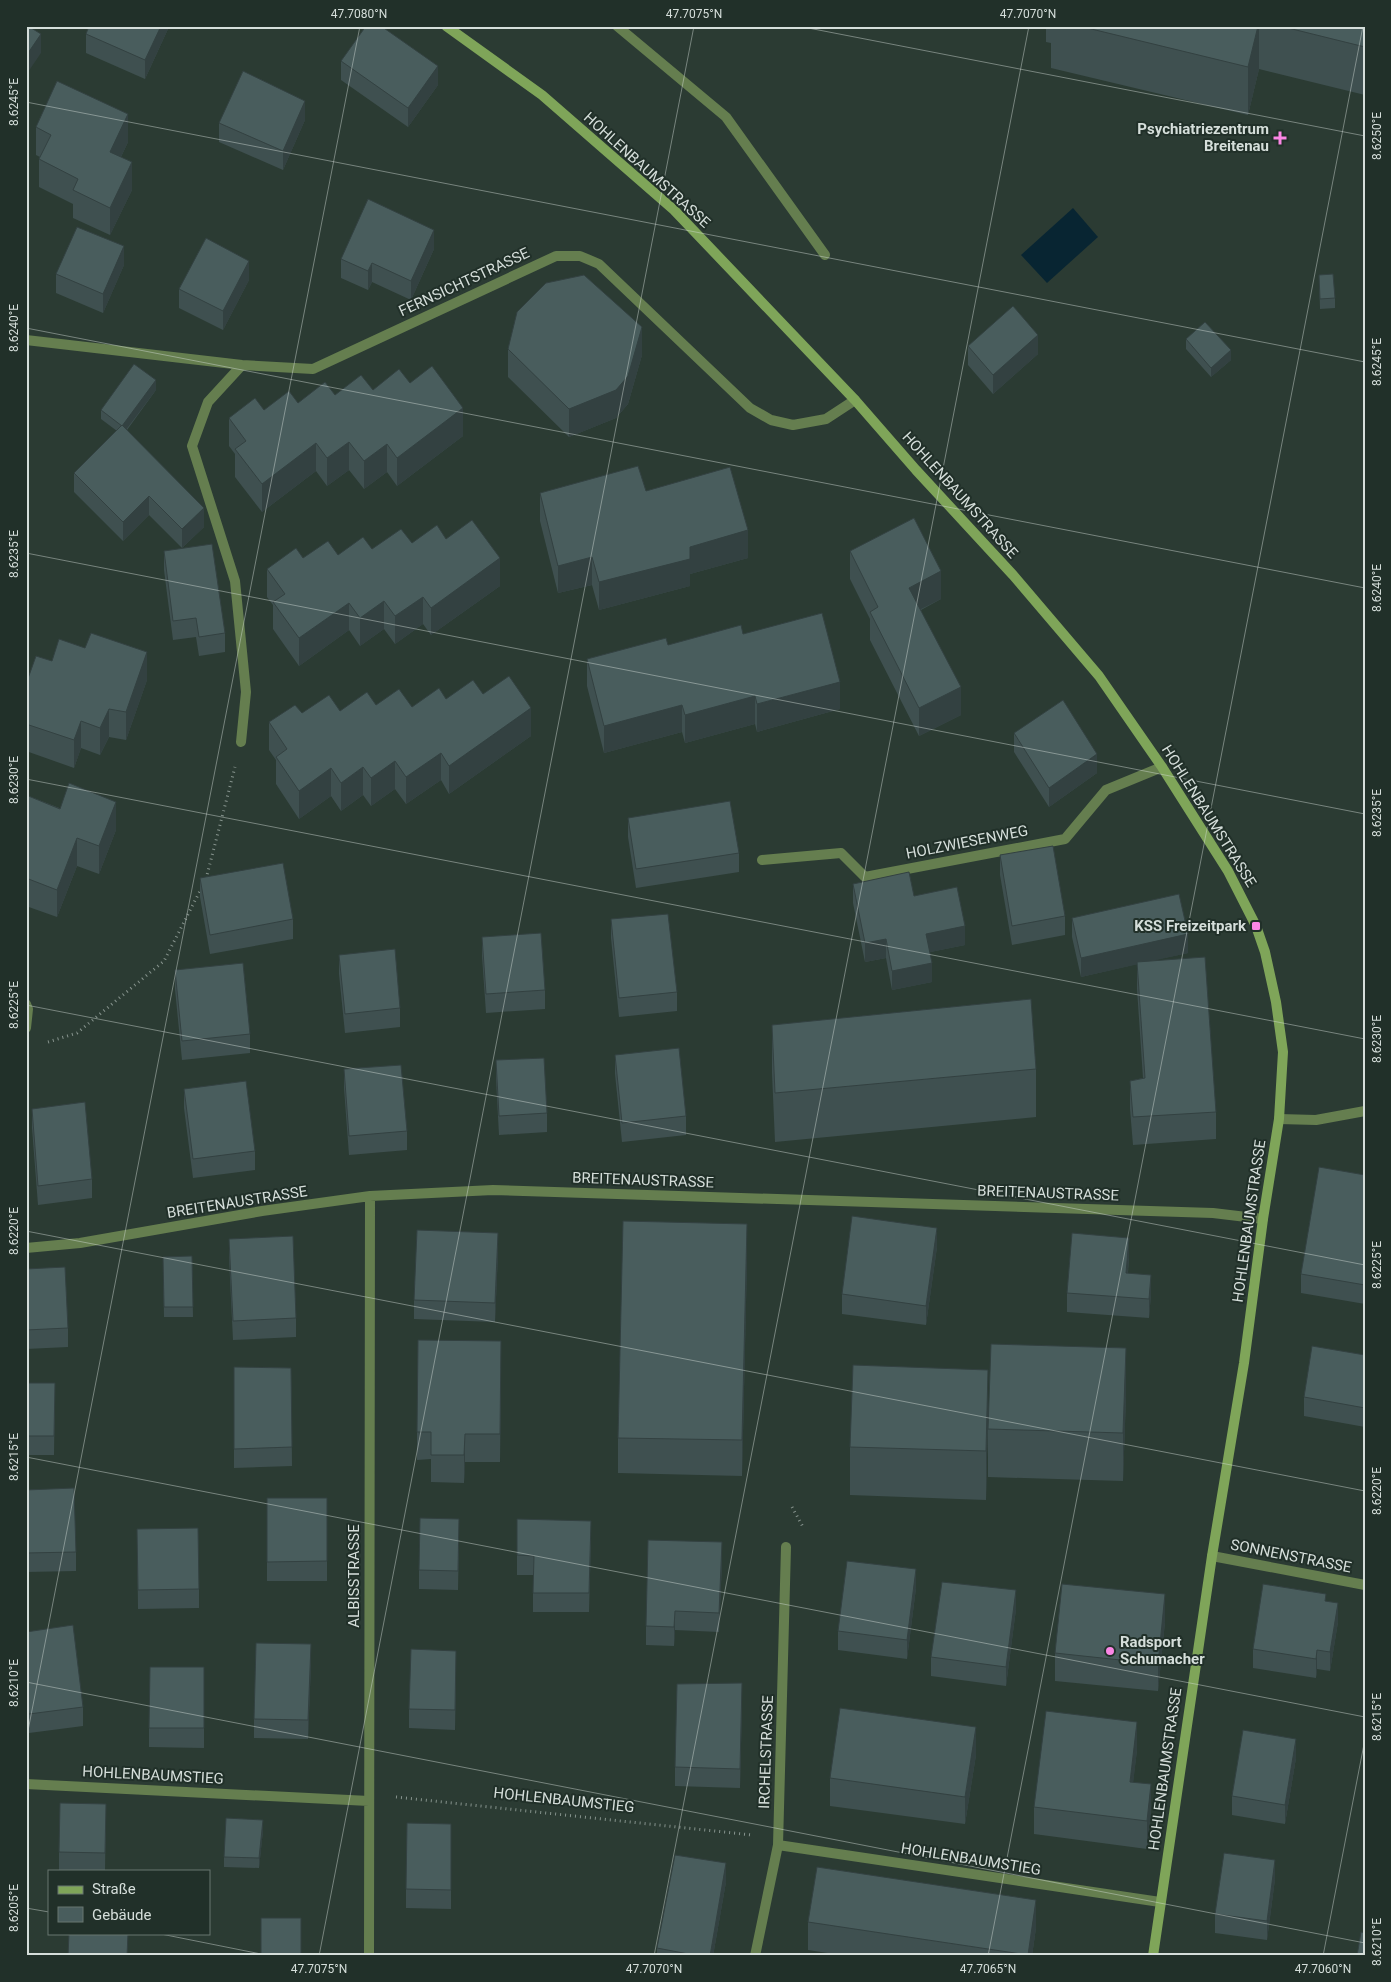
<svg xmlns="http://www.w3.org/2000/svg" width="1391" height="1982" font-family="Roboto,sans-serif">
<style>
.water{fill:#082532}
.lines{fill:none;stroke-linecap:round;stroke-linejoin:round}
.path{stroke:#86938d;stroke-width:3;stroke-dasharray:1 4;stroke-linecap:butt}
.lane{stroke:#657e4f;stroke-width:10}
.street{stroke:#657e4f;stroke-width:10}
.secondary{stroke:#7fa559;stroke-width:10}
.wall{fill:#3f5050}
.shaded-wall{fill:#334141}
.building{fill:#495d5d;stroke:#334141}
.ticks{fill:none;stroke:#d5deda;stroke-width:1;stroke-opacity:0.45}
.poi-dot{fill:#fb86e5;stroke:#213029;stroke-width:2}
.labels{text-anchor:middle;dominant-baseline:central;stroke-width:4;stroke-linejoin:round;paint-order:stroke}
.poi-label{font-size:15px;font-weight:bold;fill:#d5deda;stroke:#213029;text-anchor:end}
.street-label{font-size:15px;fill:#d5deda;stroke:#213029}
.neatline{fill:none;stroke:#d5deda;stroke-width:2}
.ticks-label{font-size:12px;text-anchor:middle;fill:#d5deda}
</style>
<rect width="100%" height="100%" fill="#2b3b33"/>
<path class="water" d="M1073 208 1098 237 1047 283 1021 255Z"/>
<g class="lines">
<path class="path" d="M206 879 235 767
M48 1042 77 1033 164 961 202 887
M792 1507 803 1527
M396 1797 752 1835"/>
<path class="lane" d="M617 26 726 117 825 255"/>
<path class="street" d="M26 340 242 365 313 369 556 256H580L599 264 750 408 771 420 793 425 826 419 855 400
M241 742 246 692 235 581 192 446 208 402 242 365
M762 860 841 853 865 877 1065 839 1106 790 1162 767
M26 1004 28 1009 26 1028
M1279 1119 1316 1120 1365 1111
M26 1248 80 1243 262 1211 370 1196 493 1190 1213 1213 1263 1219
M1212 1556 1365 1585
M26 1784 369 1801
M778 1845 1160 1902
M369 1956 370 1196
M755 1956 778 1845 786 1547"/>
<path class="secondary" d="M446 26 542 95 674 210 855 400 916 470 1013 575 1099 676 1162 767 1228 871 1256 926 1265 952 1276 1002 1283 1052 1279 1119 1263 1219 1244 1363 1212 1556 1153 1956"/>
</g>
<path class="wall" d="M168 26V29L145 79 86 53V34Z
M1046 26H1365V95L1259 69 1248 115 1051 68V43L1046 42Z
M341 61 438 85 408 127 341 80Z
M305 120 283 170 219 142V123Z
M36 127 128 142 121 157 132 190 110 235 73 218V204L39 187V159L40 157 36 155Z
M434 249 411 300 372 282 368 290 341 278V259Z
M124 265 103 313 56 293V274Z
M1319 275 1335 298V308L1320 309Z
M249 280 223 330 179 308V289Z
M1186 339 1231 360 1211 377 1186 349Z
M968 346 1038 354 993 394 968 365Z
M508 349 642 355 628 404 616 418 569 437 508 377Z
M410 383 463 436 397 486 387 472 364 489 349 470 327 486 316 471 262 512 235 477V454L229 446V418L264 410 335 395 373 390Z
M156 390 127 430 204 527 182 548 149 515 123 541 74 492V473L117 431 101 419V410Z
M646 491 748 558 690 574V586L599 610 592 585 558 593 540 521V493Z
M446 539 500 586 431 635 423 624 395 644 384 629 360 646 349 630 299 666 273 629V605L267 597V569L303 558 338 555 412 543Z
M164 551 225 633V652L199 656 196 637 173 640 164 570Z
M850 551 941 599 921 610 961 715 919 736 870 640V619L850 579Z
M743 634 840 709 757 732 755 724 685 743 682 732 604 753 587 686V659Z
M52 661 147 680 126 740 109 737 100 755 81 748 74 768 26 751V684Z
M483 694 531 736 449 794 441 780 406 804 395 789 371 806 363 795 341 811 331 796 299 819 276 784V760L269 750V722L302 713 340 711 376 705 412 707 446 699Z
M1014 733 1097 773 1049 807 1014 752Z
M26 795 116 830 99 874 77 866 57 917 26 906Z
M628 818 739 853V872L636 888 628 837Z
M1000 855 1065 916V935L1012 945 1000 875Z
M200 878 293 919V939L210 954 200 897Z
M853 884 914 896 965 945 930 952 932 982 892 990 886 958 865 962 853 903Z
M1072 918 1188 953 1154 960 1216 1112V1139L1133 1145 1130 1109V1081L1143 1078 1137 989V964L1081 977 1072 937Z
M611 919 677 992V1011L619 1017 611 938Z
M482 937 545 990V1009L486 1013 482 956Z
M339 955 400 1008V1027L345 1033 339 974Z
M175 970 250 1034V1053L182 1060 175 989Z
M772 1025 1036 1069V1117L775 1142 772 1073Z
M615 1055 686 1116V1135L622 1142 615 1074Z
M496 1060 547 1113V1132L499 1135 496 1079Z
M344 1069 407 1131V1150L349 1155 344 1088Z
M184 1089 255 1151V1170L193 1178 184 1108Z
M32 1109 92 1179V1198L38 1205 32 1128Z
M1365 1175V1304L1301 1293V1274Z
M229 1239 296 1318V1337L233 1340 229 1258Z
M937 1247 926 1325 842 1314V1294Z
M498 1252 495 1322 414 1319V1300Z
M192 1256 193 1317H164L163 1257Z
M1129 1257 1128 1273 1151 1294 1149 1318 1067 1312V1293Z
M747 1260 742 1476 618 1473V1438Z
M26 1269 68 1328V1347L26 1349Z
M1365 1355V1427L1304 1416V1397Z
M234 1367 291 1368 292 1466 234 1468Z
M501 1368 500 1462H465L464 1483 431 1482V1459L417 1460V1432Z
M26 1383H55L54 1455H26Z
M1126 1396 1123 1481 988 1477V1429Z
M988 1418 986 1500 850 1495V1447Z
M26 1490 76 1552V1571L26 1572Z
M267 1498H327V1581H267Z
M517 1519 591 1540 589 1612H533V1575H517Z
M137 1529 199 1589V1608L138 1609Z
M459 1538 458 1590 419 1589V1570Z
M722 1561 719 1632 675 1630 674 1646 646 1645V1626Z
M916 1588 907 1659 838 1650V1631Z
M1016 1609 1006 1686 931 1676V1657Z
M1165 1622 1158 1691 1055 1681V1653Z
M1338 1622 1330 1671 1317 1669 1316 1678 1253 1668V1649Z
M26 1632 83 1707V1726L29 1733 26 1709Z
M311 1663 308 1739 254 1738V1719Z
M204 1667V1748L149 1747V1728Z
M456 1670 455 1730 409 1728V1709Z
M742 1702 740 1788 675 1786V1767Z
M1137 1750 1133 1782 1151 1812 1147 1849 1034 1834V1807Z
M976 1755 965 1824 830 1806V1778Z
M1296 1758 1285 1824 1232 1815V1796Z
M106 1804 105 1871H59V1852Z
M451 1824V1909L406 1908V1889Z
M263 1830 259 1868 224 1867V1857Z
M1275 1879 1267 1940 1215 1933V1914Z
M726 1882 713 1956H657V1948Z
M1365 1906V1956L1364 1932V1913Z
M808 1922 1036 1928 1032 1956H847L808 1950Z"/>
<path class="shaded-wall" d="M161 26H168V29L145 79V60Z
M1258 26H1259V69L1248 115V67Z
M41 34V53L26 75V56Z
M438 66V85L408 127V108Z
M305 101V120L283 170V151Z
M128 114V142L110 180V152Z
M132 162V190L110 235V208Z
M434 230V249L411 300V281Z
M124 246V265L103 313V294Z
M249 261V280L223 330V311Z
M372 263V282L368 290V271Z
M642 327V355L628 404 616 418 569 437V409Z
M1038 335V354L993 394V375Z
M1231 350V360L1211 377V368Z
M156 380V390L122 435V426Z
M463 408V436L397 486V458Z
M349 442V470L327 486V458Z
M316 443V471L262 512V484Z
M387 444V472L364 489V461Z
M149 496V515L123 541V522Z
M204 508V527L182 548V529Z
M748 530V558L690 574V586L599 610V582L690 547Z
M592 557V585L558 593V566Z
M500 558V586L431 635V608Z
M941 571V599L909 615V588Z
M423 597V624L395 644V616Z
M384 601V629L360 646V618Z
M349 603V630L299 666V638Z
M147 652V680L126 740V712Z
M840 682V709L757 732V704Z
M961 687V715L919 736V708Z
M755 696V724L685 743V715Z
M682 705V732L604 753V726Z
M531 708V736L449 794V766Z
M109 709V737L100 755V728Z
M81 721V748L74 768V740Z
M441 753V780L406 804V777Z
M1097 754V773L1049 807V788Z
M395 761V789L371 806V778Z
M363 767V795L341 811V783Z
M331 768V796L299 819V791Z
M116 802V830L99 874V846Z
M77 838V866L57 917V890Z
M965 926V945L926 953V934Z
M1188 934V953L1081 977V958Z
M886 939V958L865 962V943Z
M932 963V982L892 990V971Z
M747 1224V1260L742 1476V1440Z
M937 1228V1247L926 1325V1306Z
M498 1233V1252L495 1322V1303Z
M1129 1238V1257L1126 1292V1273Z
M1151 1275V1294L1149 1318V1299Z
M501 1341V1368L500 1462V1434Z
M1126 1348V1396L1123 1481V1433Z
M988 1370V1418L986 1500V1451Z
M465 1434V1462L464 1483V1455Z
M722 1542V1561L719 1632V1613Z
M916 1569V1588L907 1659V1640Z
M1016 1590V1609L1006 1686V1667Z
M1165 1594V1622L1158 1691V1664Z
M1338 1603V1622L1330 1671V1652Z
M675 1611V1630L674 1646V1627Z
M311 1644V1663L308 1739V1720Z
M1317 1650V1669L1316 1678V1659Z
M456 1651V1670L455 1730V1710Z
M742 1683V1702L740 1788V1769Z
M1137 1722V1750L1130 1810V1782Z
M976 1727V1755L965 1824V1797Z
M1296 1739V1758L1285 1824V1805Z
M1151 1784V1812L1147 1849V1821Z
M263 1820V1830L259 1868V1858Z
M1275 1860V1879L1267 1940V1921Z
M726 1863V1882L713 1956H710Z
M1036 1900V1928L1032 1956H1028Z"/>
<path class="building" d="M26 26H28L41 34 26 56Z
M89 26H161L145 60 86 34Z
M366 26H381L438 66 408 108 341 61Z
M1079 26H1258L1248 67Z
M1280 26H1365V47Z
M243 71 305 101 283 151 219 123Z
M57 81 128 114 110 152 132 162 110 208 73 190 78 179 39 159 51 135 36 127Z
M368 199 434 230 411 281 372 263 368 271 341 259Z
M77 227 124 246 103 294 56 274Z
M206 238 249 261 223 311 179 289Z
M1333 274 1335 298 1320 299 1319 275Z
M584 275 642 327 628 376 616 390 569 409 508 349 517 312 546 283Z
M1013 306 1038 335 993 375 968 346Z
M1205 322 1231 350 1211 368 1186 339Z
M134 364 156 380 122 426 101 410Z
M432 366 463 408 397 458 387 444 364 461 349 442 327 458 316 443 262 484 235 449 246 441 229 418 255 398 264 410 289 391 298 403 325 382 335 395 361 375 373 390 399 369 410 383Z
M122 425 204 508 182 529 149 496 123 522 74 473Z
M638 466 646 491 730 467 748 530 690 547V559L599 582 592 557 558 566 540 493Z
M914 518 941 571 909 588 961 687 919 708 870 612 878 607 850 551Z
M472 520 500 558 431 608 423 597 395 616 384 601 360 618 349 603 299 638 273 602 285 594 267 569 296 548 303 558 328 541 338 555 363 537 372 549 401 529 412 543 437 525 446 539Z
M212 544 225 633 199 637 196 618 173 621 164 551Z
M822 613 840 682 757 704 755 696 685 715 682 705 604 726 587 659 666 638 668 645 741 625 743 634Z
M91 633 147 652 126 712 109 709 100 728 81 721 74 740 26 724V684L36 656 52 661 59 639 85 648Z
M509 676 531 708 449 766 441 753 406 777 395 761 371 778 363 767 341 783 331 768 299 791 276 757 287 749 269 722 295 705 302 713 329 695 340 711 367 692 376 705 399 689 412 707 439 688 446 699 473 680 483 694Z
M1063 700 1097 754 1049 788 1014 733Z
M69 783 116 802 99 846 77 838 57 890 26 878V795L60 809Z
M730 801 739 853 636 869 628 818Z
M1053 846 1065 916 1012 926 1000 855Z
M283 863 293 919 210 935 200 878Z
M909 872 914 896 957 887 965 926 926 934 932 963 892 971 886 939 865 943 853 884Z
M1179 894 1188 934 1081 958 1072 918Z
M668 914 677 992 619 998 611 919Z
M541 933 545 990 486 994 482 937Z
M395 949 400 1008 345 1014 339 955Z
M1205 957 1216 1112 1133 1117 1130 1081 1145 1078 1137 962Z
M243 963 250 1034 182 1041 175 970Z
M1031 999 1036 1069 775 1093 772 1025Z
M679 1048 686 1116 622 1123 615 1055Z
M544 1058 547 1113 499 1116 496 1060Z
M401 1065 407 1131 349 1136 344 1069Z
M246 1081 255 1151 193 1159 184 1089Z
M85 1102 92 1179 38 1186 32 1109Z
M1319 1167 1365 1175V1285L1301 1274Z
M852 1216 937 1228 926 1306 842 1294Z
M623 1221 747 1224 742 1440 618 1438Z
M417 1230 498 1233 495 1303 414 1300Z
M1072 1233 1129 1238 1126 1273 1151 1275 1149 1299 1067 1293Z
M293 1236 296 1318 233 1321 229 1239Z
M192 1256 193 1307H164L163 1257Z
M65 1267 68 1328 26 1330V1269Z
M418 1340 501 1341 500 1434H465L464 1455H431V1432H417Z
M991 1344 1126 1348 1123 1433 988 1429Z
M1312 1346 1365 1355V1408L1304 1397Z
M853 1365 988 1370 986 1451 850 1447Z
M234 1367 291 1368 292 1447 234 1449Z
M26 1383H55L54 1436H26Z
M74 1488 76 1552 26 1553V1490Z
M267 1498H327V1561L267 1562Z
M420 1518 459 1519 458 1571 419 1570Z
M517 1519 591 1521 589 1593H533L534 1556 517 1555Z
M198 1528 199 1589 138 1590 137 1529Z
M648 1540 722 1542 719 1613 675 1611 674 1627 646 1626Z
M847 1561 916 1569 907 1640 838 1631Z
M942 1582 1016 1590 1006 1667 931 1657Z
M1062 1584 1165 1594 1158 1664 1055 1653Z
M1263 1584 1326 1594 1325 1601 1338 1603 1330 1652 1317 1650 1316 1659 1253 1649Z
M73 1625 83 1707 29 1714 26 1690V1632Z
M256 1643 311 1644 308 1720 254 1719Z
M411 1649 456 1651 455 1710 409 1709Z
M150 1667H204V1728H149Z
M742 1683 740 1769 675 1767 677 1684Z
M840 1708 976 1727 965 1797 830 1778Z
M1046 1711 1137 1722 1130 1782 1151 1784 1147 1821 1034 1807Z
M1243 1730 1296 1739 1285 1805 1232 1796Z
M60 1803 106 1804 105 1853 59 1852Z
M226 1818 263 1820 259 1858 224 1857Z
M407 1823 451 1824V1890L406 1889Z
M1224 1853 1275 1860 1267 1921 1215 1914Z
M675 1855 726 1863 710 1956H699L657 1948Z
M817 1867 1036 1900 1028 1955 808 1922Z
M261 1918H301V1956H261Z
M1361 1932 1365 1933V1956H1357Z
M69 1933H128L127 1956H68Z
M1212 1954 1222 1956H1212Z"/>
<path class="ticks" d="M798 26 1365 136M26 102 1365 362M26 328 1365 588M26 553 1365 814M26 779 1365 1039M26 1005 1365 1265M26 1231 1365 1491M26 1457 1365 1717M26 1682 1365 1943M26 1741 360 26M26 1908 49 1912M156 1933 271 1956M319 1956 694 26M654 1956 1029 26M988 1956 1363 26M1323 1956 1365 1739"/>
<g class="poi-dot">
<path d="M1277.5 130.5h5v5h5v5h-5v5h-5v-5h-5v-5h5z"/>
<rect x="1251" y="921" width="10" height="10" rx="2.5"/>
<circle cx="1110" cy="1651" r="5"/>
</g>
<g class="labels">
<g class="poi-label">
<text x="1269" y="129">Psychiatriezentrum<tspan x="1269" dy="17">Breitenau</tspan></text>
<text x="1246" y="926">KSS Freizeitpark</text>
<text x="1120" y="1642" text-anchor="start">Radsport<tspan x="1120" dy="17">Schumacher</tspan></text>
</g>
<g class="street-label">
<text transform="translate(647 170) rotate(42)">HOHLENBAUMSTRASSE</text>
<text transform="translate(464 282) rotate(-25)">FERNSICHTSTRASSE</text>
<text transform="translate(960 495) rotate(48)">HOHLENBAUMSTRASSE</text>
<text transform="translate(1209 816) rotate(58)">HOHLENBAUMSTRASSE</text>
<text transform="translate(967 842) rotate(-11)">HOLZWIESENWEG</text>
<text transform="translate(643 1180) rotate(2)">BREITENAUSTRASSE</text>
<text transform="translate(1048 1193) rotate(2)">BREITENAUSTRASSE</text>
<text transform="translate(237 1202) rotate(-9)">BREITENAUSTRASSE</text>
<text transform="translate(1249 1221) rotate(-82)">HOHLENBAUMSTRASSE</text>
<text transform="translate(1291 1556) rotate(11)">SONNENSTRASSE</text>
<text transform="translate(354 1576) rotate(-90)">ALBISSTRASSE</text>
<text transform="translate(766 1752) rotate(-88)">IRCHELSTRASSE</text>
<text transform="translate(1165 1769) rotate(-82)">HOHLENBAUMSTRASSE</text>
<text transform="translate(153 1775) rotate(3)">HOHLENBAUMSTIEG</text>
<text transform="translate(564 1800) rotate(6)">HOHLENBAUMSTIEG</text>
<text transform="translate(971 1859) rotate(9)">HOHLENBAUMSTIEG</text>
</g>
</g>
<rect width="1391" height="1982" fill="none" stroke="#213029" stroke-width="55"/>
<rect x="48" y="1870" width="162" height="65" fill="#213029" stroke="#697670"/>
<rect x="58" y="1886" width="25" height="8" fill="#7fa559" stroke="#697670"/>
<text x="92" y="1894" font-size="15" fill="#d5deda">Straße</text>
<rect x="58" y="1907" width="25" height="15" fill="#495d5d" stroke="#697670"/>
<text x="92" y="1920" font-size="15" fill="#d5deda">Gebäude</text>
<rect x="28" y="28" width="1336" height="1926" class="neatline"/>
<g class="ticks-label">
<text x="359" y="18">47.7080°N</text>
<text x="694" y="18">47.7075°N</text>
<text x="1028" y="18">47.7070°N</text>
<text transform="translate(14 102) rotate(-90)" y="4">8.6245°E</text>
<text transform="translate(1377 136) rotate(-90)" y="4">8.6250°E</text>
<text transform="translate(14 328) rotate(-90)" y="4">8.6240°E</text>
<text transform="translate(1377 362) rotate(-90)" y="4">8.6245°E</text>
<text transform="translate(14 554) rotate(-90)" y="4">8.6235°E</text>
<text transform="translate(1377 588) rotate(-90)" y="4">8.6240°E</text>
<text transform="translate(14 780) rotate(-90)" y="4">8.6230°E</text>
<text transform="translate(1377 813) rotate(-90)" y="4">8.6235°E</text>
<text transform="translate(14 1005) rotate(-90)" y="4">8.6225°E</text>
<text transform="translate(1377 1039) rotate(-90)" y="4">8.6230°E</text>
<text transform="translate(14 1231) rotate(-90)" y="4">8.6220°E</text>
<text transform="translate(1377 1265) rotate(-90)" y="4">8.6225°E</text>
<text transform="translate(14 1457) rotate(-90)" y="4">8.6215°E</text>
<text transform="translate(1377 1491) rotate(-90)" y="4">8.6220°E</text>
<text transform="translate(14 1683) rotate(-90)" y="4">8.6210°E</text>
<text transform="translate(1377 1717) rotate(-90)" y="4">8.6215°E</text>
<text transform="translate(14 1908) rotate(-90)" y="4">8.6205°E</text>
<text transform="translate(1377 1942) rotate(-90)" y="4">8.6210°E</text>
<text x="319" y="1973">47.7075°N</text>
<text x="654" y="1973">47.7070°N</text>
<text x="988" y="1973">47.7065°N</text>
<text x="1323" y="1973">47.7060°N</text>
</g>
</svg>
